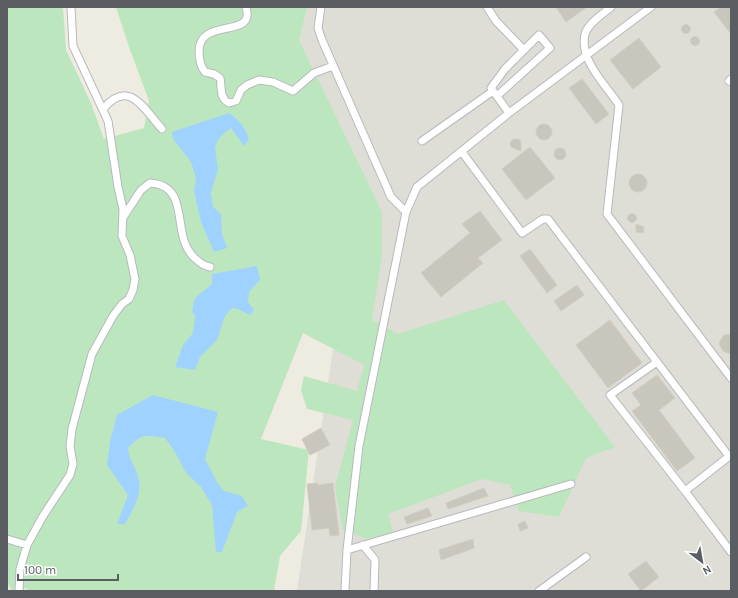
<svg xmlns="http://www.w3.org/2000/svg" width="738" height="598" font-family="Karla,sans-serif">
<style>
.industrial{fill:#deddd6}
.green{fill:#bce7be}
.water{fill:#a0d2ff}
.building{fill:#c9c6be;stroke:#d3cdbf}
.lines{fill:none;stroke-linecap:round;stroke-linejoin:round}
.minor-casing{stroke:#b7b9bf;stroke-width:9}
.minor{stroke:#fff;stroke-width:7}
</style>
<rect width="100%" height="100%" fill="#eeebe1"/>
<path class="industrial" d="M271 7H731V591H297L351 228Z"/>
<path class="green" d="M7 7H63L66 50 91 103 104 139 144 128 149 101 129 47 116 7H307L299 40 382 212V255L372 320 398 334 504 300 615 447 586 458 559 517 519 511 510 485 482 479 388 514 393 532 367 539 343 530 335 487 353 420 307 409 301 390 304 376 357 391 364 365 303 333 261 439 309 450 301 531 280 556 274 591H27V588L12 591 7 582Z"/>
<path class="water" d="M229 113C239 120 245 127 249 139L244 146 231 128 219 138 215 147 218 169 211 193 213 207 221 214 222 234 227 248 214 252 201 222 194 191 196 178 191 162 173 139 172 132Z
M257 266 260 280 249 292 248 302 254 310 250 315 238 309 232 308 225 316 217 340 200 357 195 370 175 367 183 345 193 333 195 316 192 310 195 298 212 284V274Z
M153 395 218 412 205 459 218 484 224 491 242 496 248 506 237 512 222 552H216L212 505 201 487 186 473 175 452 165 438C145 435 142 433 128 448 129 462 137 468 139 480 142 495 132 512 125 524H117L128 495 107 465 110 441 117 415Z"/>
<path class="building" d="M556 7H587L566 22Z
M721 7H731V34L714 12Z
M681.5 29a4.5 4.5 0 1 1 9 0a4.5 4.5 0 1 1-9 0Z
M690.5 41a4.5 4.5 0 1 1 9 0a4.5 4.5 0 1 1-9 0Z
M639 38 661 67 633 89 610 60Z
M582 79 609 114 596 124 569 88Z
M536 132a8 8 0 1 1 16 0a8 8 0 1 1-16 0Z
M513 139H518L521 141V151L511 147 510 142Z
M530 147 555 178 526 200 502 169Z
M554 154a6 6 0 1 1 12 0a6 6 0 1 1-12 0Z
M629 183a9 9 0 1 1 18 0a9 9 0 1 1-18 0Z
M480 211 502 240 478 258 483 263 441 297 421 273 470 233 462 224Z
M627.5 218a4.5 4.5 0 1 1 9 0a4.5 4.5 0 1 1-9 0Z
M636 224 644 227 643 233 636 232Z
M530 249 557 285 547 293 520 256Z
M577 285 584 295 561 311 554 301Z
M610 320 642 363 608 388 576 345Z
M731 334V354L723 351 719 343 724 335Z
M657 375 675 398 659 410 695 458 677 471 632 411 641 405 632 393Z
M321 428 330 445 310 455 302 439Z
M318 483V485L333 483 339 535 330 536 329 528 312 530 307 484Z
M484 488 488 496 448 509 446 503Z
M428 508 432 516 407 524 404 517Z
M525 521 528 528 520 531 518 524Z
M473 539 474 548 441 560 439 550Z
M646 561 659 577 641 591 628 574Z"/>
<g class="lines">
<defs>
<path id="minor" d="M246 7C256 40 200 16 199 51 199 59 200 66 205 72L214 74 220 78C222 87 219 98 229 103L236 101 241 90 247 85 259 80 273 82 293 91 314 73 333 66
M321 7 318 28 322 40 391 197 406 212
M487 7 496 21 524 50
M611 7C603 14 588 23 585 34 579 60 605 84 619 105L607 214 731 378
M729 81 731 79
M497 96 550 48 539 35 505 69 491 88 509 113
M103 109C129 78 143 108 162 129
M422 141 493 91
M462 152 522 233 543 219H548L728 455 727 458 685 491 731 552
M124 216 141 190 150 183C194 186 168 238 197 260 201 264 205 266 210 267
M657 362 610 395 685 491
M7 539 27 545
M363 545 375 560 374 591
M347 550 571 484
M19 591 20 569 27 545 43 516 70 475 73 464 70 446 72 429 92 354 113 316 122 304 129 299 133 290 135 279 130 255 122 236 123 209 118 187 108 121 73 46 71 7
M345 591 347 550 359 446 406 212 417 187 509 113 651 7
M539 591 586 557"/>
</defs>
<use href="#minor" class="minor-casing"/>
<use href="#minor" class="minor"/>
</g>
<rect width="738" height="598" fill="none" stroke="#5a5e63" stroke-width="16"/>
<g transform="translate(702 562) rotate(149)" stroke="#ffffff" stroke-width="3" paint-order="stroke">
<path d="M0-3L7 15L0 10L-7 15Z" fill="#5a5e63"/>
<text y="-6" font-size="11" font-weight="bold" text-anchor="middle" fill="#5a5e63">N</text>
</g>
<path d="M18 574v6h100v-6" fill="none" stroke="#5a5e63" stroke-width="2"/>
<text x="24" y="574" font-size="12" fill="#5a5e63" stroke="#ffffff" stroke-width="3" paint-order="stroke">100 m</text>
</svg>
